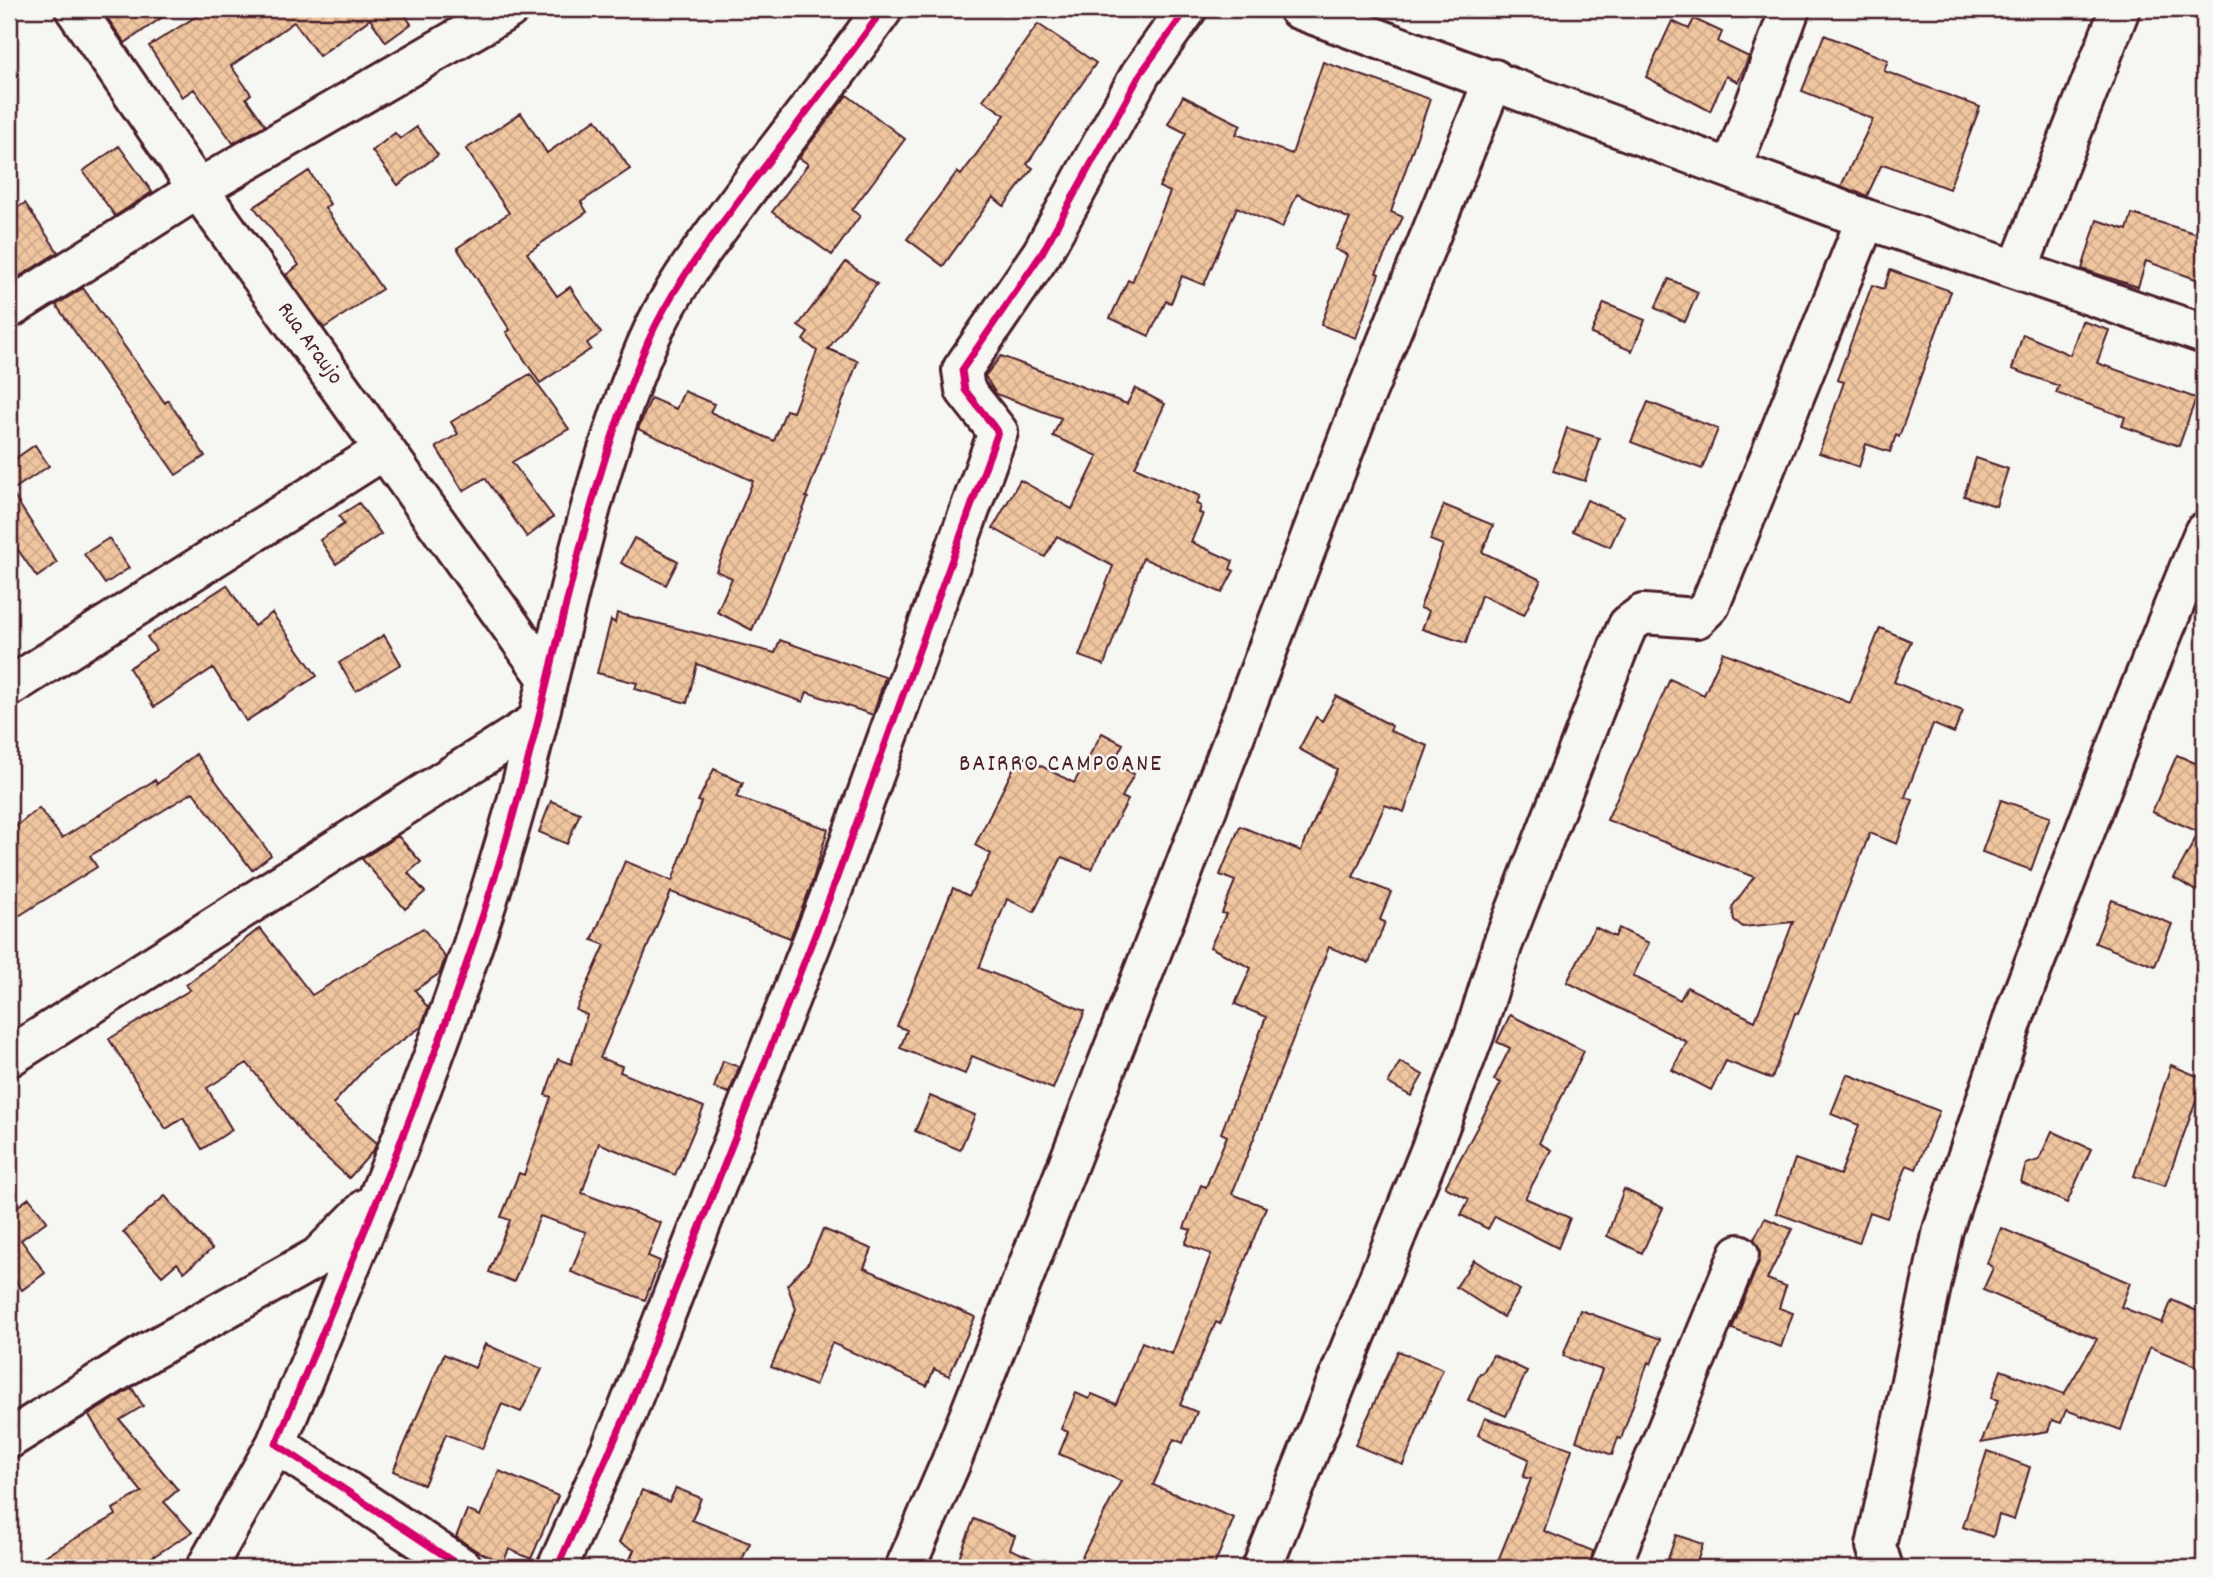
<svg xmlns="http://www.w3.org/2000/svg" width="2213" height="1577" font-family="Dekko,sans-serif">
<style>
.building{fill:url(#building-cross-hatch);stroke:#4a1f2b;stroke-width:2}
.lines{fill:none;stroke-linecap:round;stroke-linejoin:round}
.street-casing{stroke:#4a1f2b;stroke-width:44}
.street{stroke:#f6f6f2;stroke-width:38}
.cycleway-casing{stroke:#f6f6f2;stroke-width:11}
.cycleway{stroke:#d6006c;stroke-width:7}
.labels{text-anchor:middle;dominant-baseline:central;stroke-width:5;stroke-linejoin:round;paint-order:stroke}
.street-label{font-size:23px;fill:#4a1f2b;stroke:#f6f6f2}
.neighbourhood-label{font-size:24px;letter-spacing:2px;fill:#4a1f2b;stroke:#f6f6f2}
</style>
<defs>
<pattern id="building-cross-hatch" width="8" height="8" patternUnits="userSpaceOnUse" patternTransform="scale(1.75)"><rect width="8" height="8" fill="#f0c6a0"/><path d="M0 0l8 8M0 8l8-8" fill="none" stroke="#cfaa8a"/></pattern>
</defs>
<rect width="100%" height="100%" fill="#f6f6f2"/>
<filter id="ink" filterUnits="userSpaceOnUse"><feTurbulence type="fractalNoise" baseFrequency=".0143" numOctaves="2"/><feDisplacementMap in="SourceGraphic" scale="14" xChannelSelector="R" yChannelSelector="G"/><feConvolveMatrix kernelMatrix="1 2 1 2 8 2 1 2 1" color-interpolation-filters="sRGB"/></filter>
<g filter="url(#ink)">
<path class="building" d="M101 9H174L125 43Z
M208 9H401L411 24 386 42 370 19 319 56 294 22 231 66 251 94 246 98 265 125 233 143 194 89 182 97 149 46Z
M1694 19 1722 32 1718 42 1749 57 1738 82 1726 76 1710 111 1646 77 1672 21 1689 29Z
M1038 24 1096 63 1027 164 1033 168 1004 206 993 197 943 266 907 239 957 172 961 175 1005 115 983 100Z
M1824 35 1888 60 1884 71 1980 107 1949 189 1886 165 1881 166 1867 196 1841 186 1873 119 1802 91Z
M1323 62 1430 99 1391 212 1403 217 1376 273 1379 274 1356 338 1321 325 1347 255 1335 249 1350 219 1297 194 1282 228 1237 207 1204 285 1182 276 1171 303 1166 301 1149 336 1110 318 1128 280 1132 282 1170 192 1159 187 1186 133 1168 124 1183 96 1241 125 1236 134 1292 154Z
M847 95 905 139 852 210 860 216 832 255 772 212 808 164 799 158Z
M521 113 547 153 596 119 630 169 581 202 587 212 527 253 557 296 570 287 601 333 587 343 591 349 540 383 506 332 510 330 457 248 509 213 466 149Z
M417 127 438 155 398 185 372 151 395 133 400 139Z
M119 146 152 192 115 216 83 171Z
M309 171 330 204 325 208 382 289 324 328 286 275 299 265 254 207Z
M25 203 58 252 9 283V213Z
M2132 214 2204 236V282L2146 261 2138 287 2082 269 2097 220 2127 230Z
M846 262 877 284 828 349 858 361 806 497 808 498 752 630 717 612 732 578 716 571 753 481 638 429 651 398 676 409 684 391 714 404 710 412 774 441 786 410 793 412 817 351 803 340 808 333 798 326Z
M1890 270 1951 291 1899 437 1896 435 1890 452 1866 444 1859 467 1819 453 1844 382 1837 380 1872 285 1884 289Z
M1669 279 1698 292 1685 322 1655 308Z
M83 288 165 403 168 400 205 456 176 475 56 305Z
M1604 303 1645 320 1632 351 1591 334Z
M2082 321 2109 330 2097 363 2196 398 2179 446 2122 426 2125 417 2056 393 2059 386 2012 369 2023 334 2070 355Z
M1001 356 1127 404 1135 388 1165 404 1135 467 1200 496 1196 504 1201 506 1199 513 1203 514 1191 542 1233 561 1230 569 1234 571 1222 593 1143 558 1104 665 1079 656 1113 566 1057 536 1045 557 993 528 1020 480 1072 509 1098 456 1053 436 1061 418 996 394 985 376Z
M530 374 569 429 512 462 553 517 527 537 485 478 463 491 436 447 458 434 451 422Z
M1648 402 1718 429 1702 469 1631 442Z
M1567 428 1599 438 1585 481 1553 471Z
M35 445 49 466 11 491 57 563 37 577 9 537V463Z
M1976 458 2008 469 1996 506 1964 496Z
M1587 500 1624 516 1610 547 1573 531Z
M359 503 381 534 336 564 320 540 344 524 339 516Z
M1444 505 1493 525 1482 552 1541 580 1524 615 1481 595 1466 643 1422 629 1429 611 1420 608 1443 545 1430 540Z
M109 538 129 568 105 584 84 554Z
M634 538 678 561 666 585 621 563Z
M227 585 254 626 272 613 317 676 246 721 213 668 154 707 129 668 156 650 147 637Z
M617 613 775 653 780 640 885 677 873 715 807 692 803 702 697 664 687 703 635 689 637 683 597 673 611 620 615 623Z
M1880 628 1911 641 1894 682 1963 711 1954 733 1933 724 1905 797 1913 800 1897 844 1870 833 1798 1014 1795 1013 1772 1079 1726 1061 1711 1090 1672 1070 1687 1042 1567 982 1595 927 1615 937 1619 928 1649 943 1633 976 1680 1000 1687 987 1755 1021 1793 922 1743 927 1734 920 1732 907 1754 877 1607 820 1670 679 1704 695 1723 652 1850 703Z
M384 635 401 664 356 691 339 663Z
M1336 696 1392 726 1390 731 1428 746 1404 812 1385 805 1353 877 1391 892 1380 920 1385 922 1369 963 1329 947 1232 1194 1266 1207 1220 1324 1216 1322 1180 1405 1197 1412 1183 1443 1174 1439 1153 1485 1234 1518 1213 1568H1076L1121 1481 1059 1454 1068 1432 1061 1429 1076 1393 1089 1399 1092 1394 1116 1404 1142 1342 1172 1354 1211 1254 1185 1244 1191 1230 1184 1228 1201 1185 1206 1187 1227 1136 1221 1133 1266 1017 1235 1004 1251 968 1210 947 1226 914 1222 913 1235 881 1220 875 1240 826 1301 851 1337 769 1299 749 1316 717 1322 721Z
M1102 733 1123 744 1113 763 1134 774 1122 797 1128 800 1091 869 1062 857 1034 912 1007 899 979 968 1085 1011 1053 1089 972 1056 965 1074 900 1048 907 1030 897 1026 953 888 969 896 991 854 975 845 1020 755 1074 783Z
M196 754 271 855 252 870 193 792 90 856 97 867 9 922V832L39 808 62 838 155 780 157 784Z
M2177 755 2204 767V895L2174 878 2199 832 2152 812Z
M714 769 743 783 736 797 828 829 811 886 790 938 671 892 600 1058 622 1066 620 1072 704 1107 675 1175 599 1143 582 1193 661 1223 648 1256 660 1261 645 1300 571 1272 586 1232 540 1216 514 1282 489 1272 510 1220 501 1217 519 1173 524 1175 551 1097 545 1095 558 1059 571 1064 587 1015 576 1010 605 945 592 940 625 861 672 881 701 802 698 801Z
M2001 800 2050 817 2031 870 1982 852Z
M551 801 580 813 567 844 539 832Z
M398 836 421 862 408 873 425 892 405 909 362 859Z
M2112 900 2172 924 2155 966 2095 943Z
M260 928 312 995 423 928 445 957 440 973 415 990 428 1008 421 1027 370 1063 333 1104 377 1143 373 1151 349 1178 308 1141 247 1063 207 1088 232 1130 202 1149 183 1118 166 1129 109 1039 190 990 186 985Z
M1510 1015 1584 1051 1539 1143 1551 1150 1525 1198 1570 1218 1558 1248 1495 1216 1488 1229 1461 1215 1469 1199 1445 1187 1501 1083 1494 1080 1510 1048 1497 1042Z
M723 1061 739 1067 729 1093 714 1088Z
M1400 1062 1423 1075 1411 1096 1388 1083Z
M2171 1065 2204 1079 2165 1186 2134 1176Z
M1847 1074 1939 1111 1916 1169 1907 1165 1887 1218 1870 1212 1859 1243 1776 1213 1795 1159 1840 1175 1859 1125 1831 1114Z
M930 1096 975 1115 960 1150 915 1131Z
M2052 1131 2091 1149 2067 1203 2021 1182 2026 1164 2039 1160Z
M1624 1189 1663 1208 1642 1253 1607 1236Z
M165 1196 212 1249 184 1272 177 1263 162 1276 123 1232Z
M29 1198 47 1221 21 1240 45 1273 22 1290 9 1272V1213Z
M1765 1218 1792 1229 1767 1279 1786 1286 1779 1308 1793 1313 1781 1347 1732 1329 1759 1262 1760 1250 1754 1239Z
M2001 1228 2130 1283 2121 1307 2162 1323 2172 1300 2204 1314V1369L2150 1347 2121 1430 2066 1410 2061 1423 2052 1420 2048 1431 1981 1443 1998 1400 1991 1398 2001 1370 2064 1394 2097 1339 1983 1290 1993 1268 1987 1263Z
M823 1229 872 1249 864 1268 975 1317 949 1376 934 1369 927 1386 832 1343 815 1386 771 1367 796 1309 787 1285 809 1262Z
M1474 1260 1520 1290 1503 1317 1456 1287Z
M1580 1310 1661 1339 1651 1364 1648 1362 1621 1439 1618 1438 1612 1455 1576 1441 1602 1370 1563 1356Z
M485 1344 542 1369 521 1412 502 1404 482 1449 446 1434 424 1485 393 1471 444 1354 475 1368Z
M1398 1351 1443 1369 1403 1465 1355 1445Z
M1493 1355 1527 1371 1506 1416 1468 1400 1480 1373 1482 1374Z
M132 1388 143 1406 120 1420 178 1490 164 1502 192 1532 135 1568H24L116 1515 113 1509 142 1492 116 1460 89 1415Z
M1485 1418 1572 1449 1544 1531 1593 1551 1589 1568H1495L1531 1479 1523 1477 1529 1459 1478 1435Z
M1987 1451 2030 1467 2014 1520 1999 1515 1993 1537 1963 1527Z
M499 1471 558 1496 531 1559 509 1549 503 1563 477 1551 456 1537 467 1510 480 1516Z
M676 1488 701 1498 692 1520 750 1543 738 1568H626L634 1550 619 1543 642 1490 669 1502Z
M974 1519 1015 1536 1010 1549 1055 1568H955Z
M1676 1535 1703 1544 1695 1568H1665Z"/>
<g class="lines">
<defs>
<path id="street" d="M75 9 198 189 547 677
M1298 9 1866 219 2204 334
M1732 168 1790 9
M2018 269 2120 9
M9 309 198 189 509 9
M9 687 384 450
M9 1057 538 721
M9 1439 150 1351 318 1257 367 1208
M206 1568 276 1444
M463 1568 276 1444C362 1238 452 1031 513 816 558 659 582 495 647 344 671 288 709 241 745 192 792 131 839 71 883 9
M557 1568 625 1417 831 894 998 432 965 390 962 370 1042 253 1141 73 1187 9
M905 1568 951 1462 1172 900 1356 418 1494 79
M1262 1568 1432 1146 1475 1033 1502 946 1621 641 1628 625 1643 614 1697 618 1710 605 1866 219
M1610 1568 1739 1254
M1883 1568 1876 1546 1943 1230 2016 1011 2133 706 2204 532"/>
</defs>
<use href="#street" class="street-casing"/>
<use href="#street" class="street"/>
<defs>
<path id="cycleway" d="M463 1568 276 1444C362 1238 452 1031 513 816 558 659 582 495 647 344 671 288 709 241 745 192 792 131 839 71 883 9
M557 1568 625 1417 831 894 998 432 965 390 962 370 1042 253 1141 73 1187 9"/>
</defs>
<use href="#cycleway" class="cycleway-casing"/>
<use href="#cycleway" class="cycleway"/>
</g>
</g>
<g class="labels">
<g class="street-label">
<text transform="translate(309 344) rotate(54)">Rua Araujo</text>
</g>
<g class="neighbourhood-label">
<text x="1061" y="765">BAIRRO CAMPOANE</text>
</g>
</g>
<rect width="2213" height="1577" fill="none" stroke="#f6f6f2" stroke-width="35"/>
<rect x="18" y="18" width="2178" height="1542" fill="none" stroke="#4a1f2b" stroke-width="2.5" filter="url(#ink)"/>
</svg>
